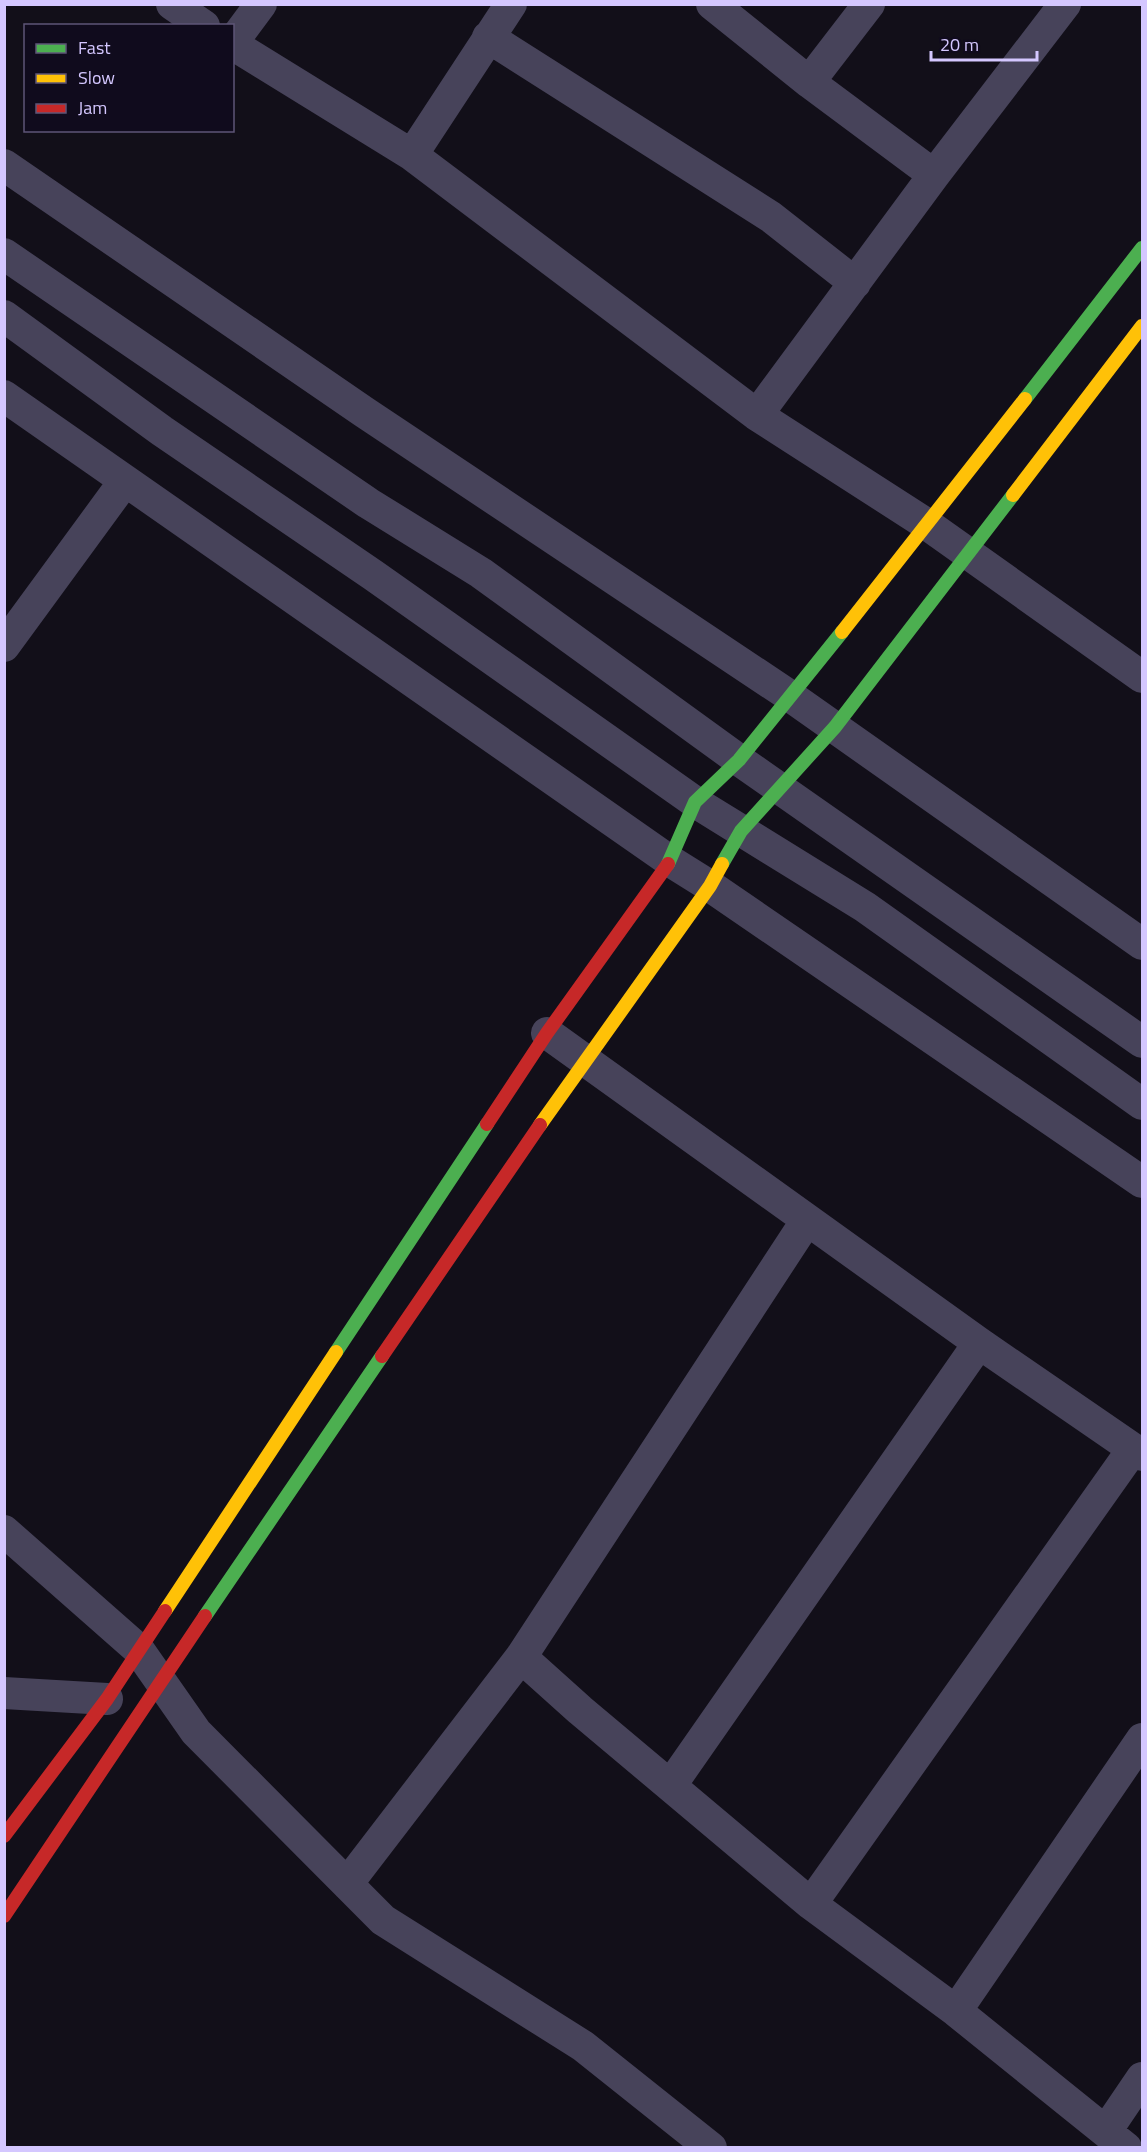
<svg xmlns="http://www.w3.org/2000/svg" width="1147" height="2152" font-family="'Titillium Web',sans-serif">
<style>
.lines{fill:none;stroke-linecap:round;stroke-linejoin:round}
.street{stroke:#47435a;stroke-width:32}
.fast{stroke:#4caf50;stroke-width:14}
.slow{stroke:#ffc107;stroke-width:14}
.jam{stroke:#c62828;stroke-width:14}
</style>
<rect width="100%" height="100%" fill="#120f19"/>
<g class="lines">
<path class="street" d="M172 4 204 26
M511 4 412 155 757 415 928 525 1142 677
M712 4 809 82 934 175
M488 37 771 217 855 283
M232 43 261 4
M232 44 412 155
M809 82 869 4
M4 165 364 412 790 696 1142 944
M4 254 368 503 481 573 739 760 1142 1042
M4 316 162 431 373 575 695 802 865 907 1142 1104
M4 396 670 861 710 886 1142 1182
M757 415 934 175 1065 4
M4 646 124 482
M547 1033 979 1343 1142 1455
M807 1220 521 1657 580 1710 811 1904 956 2011 1126 2148
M4 1531 138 1649 196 1732 383 1920 583 2046 711 2148
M4 1693 107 1699
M671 1785 979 1343
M347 1884 521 1657
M811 1904 1133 1449
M956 2011 1142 1739
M1106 2131 1142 2078"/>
<path class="fast" d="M1025 399 1142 248
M668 864 695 802 739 760 842 632
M722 864 741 831 835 727 1013 495
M336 1352 487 1124
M205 1616 382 1356"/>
<path class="slow" d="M1013 495 1142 326
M842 632 1025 399
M540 1125 710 886 722 864
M165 1611 336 1352"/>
<path class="jam" d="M487 1124 547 1033 668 864
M382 1356 540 1125
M4 1836 107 1699 165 1611
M4 1916 205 1616"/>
</g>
<rect width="1147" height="2152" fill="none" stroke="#d4c7ff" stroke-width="12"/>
<rect x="24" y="24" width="210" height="108" fill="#100b1d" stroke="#5e5677" stroke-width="1.5"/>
<rect x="36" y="44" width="30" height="9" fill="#4caf50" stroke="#5e5677" stroke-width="1.5"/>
<text x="78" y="54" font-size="18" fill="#d4c7ff">Fast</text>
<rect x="36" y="74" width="30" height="9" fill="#ffc107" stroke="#5e5677" stroke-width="1.5"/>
<text x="78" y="84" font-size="18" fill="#d4c7ff">Slow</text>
<rect x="36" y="104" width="30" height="9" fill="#c62828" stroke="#5e5677" stroke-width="1.5"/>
<text x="78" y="114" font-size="18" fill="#d4c7ff">Jam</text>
<path d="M931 51v9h106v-9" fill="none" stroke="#d4c7ff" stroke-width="3"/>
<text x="940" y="51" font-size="18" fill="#d4c7ff" stroke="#100b1d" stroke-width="4.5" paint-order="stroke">20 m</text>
</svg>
